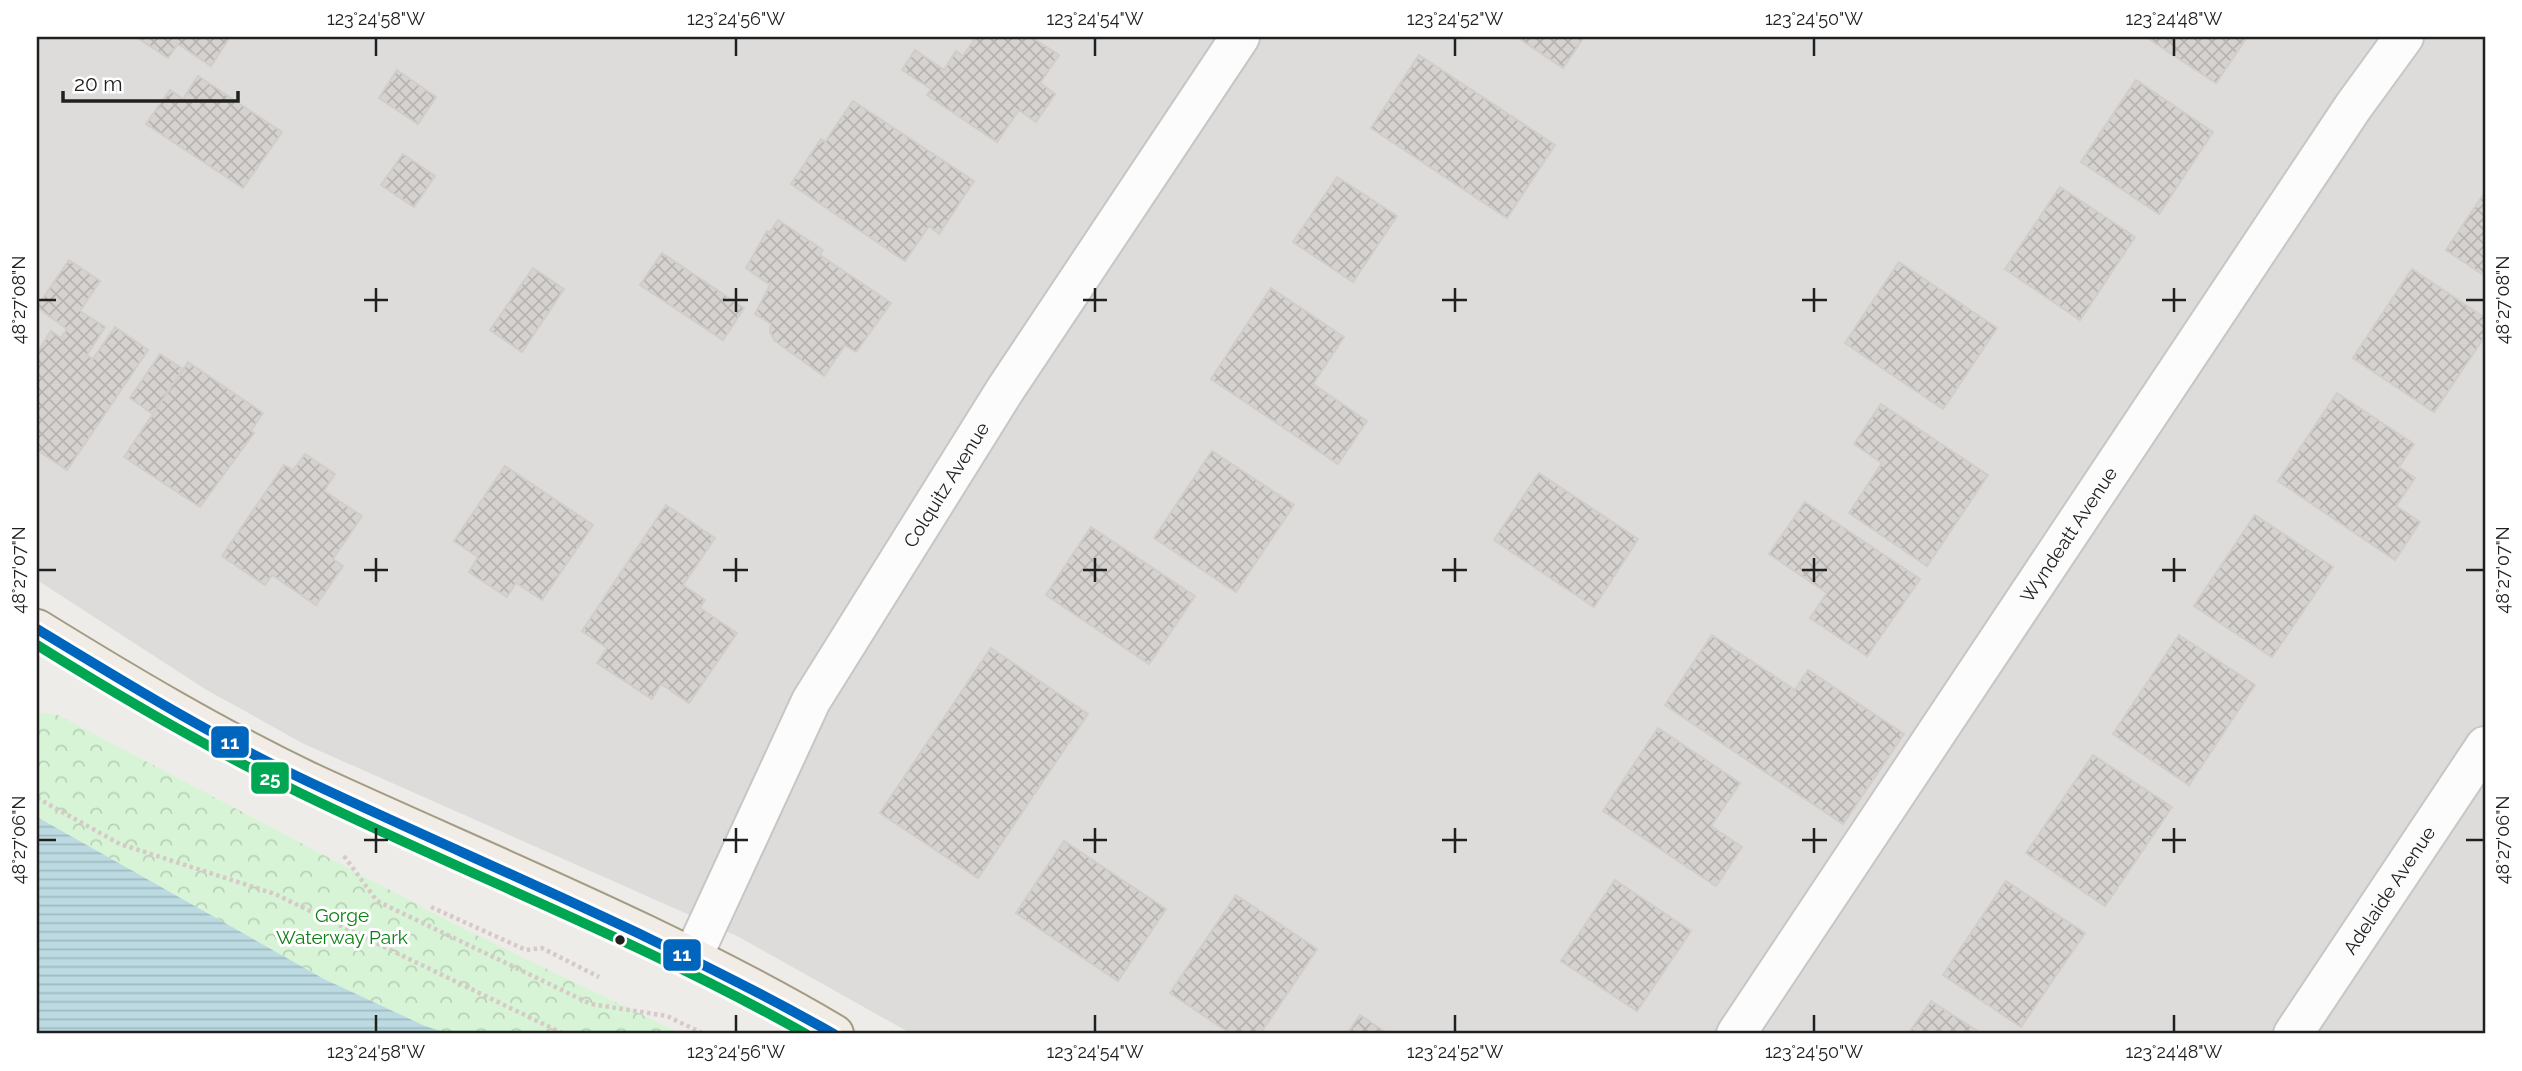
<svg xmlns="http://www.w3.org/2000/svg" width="2522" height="1071" font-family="Raleway,sans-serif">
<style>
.residential{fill:#dddcda}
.park{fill:url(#park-crowns)}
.water{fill:url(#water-rules)}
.building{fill:url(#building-cross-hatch);stroke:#d1ceca;stroke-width:2}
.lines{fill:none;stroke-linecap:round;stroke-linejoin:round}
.minor-casing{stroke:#c7c6c4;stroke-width:42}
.major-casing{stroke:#a59a84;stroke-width:42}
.path{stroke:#d7c9c7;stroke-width:4.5;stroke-dasharray:3.5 3.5;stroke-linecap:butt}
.minor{stroke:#fcfcfc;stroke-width:38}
.major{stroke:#f1ece5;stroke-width:38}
.bus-1-casing{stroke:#fff;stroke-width:16}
.bus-2-casing{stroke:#fff;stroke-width:16}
.bus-1{stroke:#0065bd;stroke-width:10}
.bus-2{stroke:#00a651;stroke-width:10}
.ticks{fill:none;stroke:#202020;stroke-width:2.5}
.bus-dot{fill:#202020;stroke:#fff;stroke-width:2.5}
.labels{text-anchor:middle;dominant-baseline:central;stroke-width:6;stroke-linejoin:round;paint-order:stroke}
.street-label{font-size:19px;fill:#202020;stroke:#fff}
.park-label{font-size:19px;fill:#0c8013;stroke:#fff}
.line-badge{stroke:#fff;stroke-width:2.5}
.badge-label{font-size:19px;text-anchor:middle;font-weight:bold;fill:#fff}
.neatline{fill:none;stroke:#202020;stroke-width:2.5}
.ticks-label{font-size:18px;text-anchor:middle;fill:#202020}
</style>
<defs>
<pattern id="park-crowns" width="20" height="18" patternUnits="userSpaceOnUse" patternTransform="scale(1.75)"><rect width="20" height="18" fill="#d7f4d6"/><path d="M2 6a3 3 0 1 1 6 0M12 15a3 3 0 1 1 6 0" fill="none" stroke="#b8d1b7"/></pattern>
<pattern id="water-rules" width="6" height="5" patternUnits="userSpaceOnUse" patternTransform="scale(1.75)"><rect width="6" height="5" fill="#bcdae1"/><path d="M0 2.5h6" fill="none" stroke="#a1bbc1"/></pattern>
<pattern id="building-cross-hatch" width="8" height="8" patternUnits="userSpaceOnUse" patternTransform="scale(1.75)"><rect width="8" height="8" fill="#d5d2cf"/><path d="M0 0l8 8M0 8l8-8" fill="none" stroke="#b7b4b1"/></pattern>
</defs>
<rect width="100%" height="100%" fill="#eeece8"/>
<path class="residential" d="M37 37H2485V1034H912L737 936 304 744 205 689 37 580Z"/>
<path class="park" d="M37 712 58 715 464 929 682 1034H450L425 1026 324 979 37 817Z"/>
<path class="water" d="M37 817 324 979 425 1026 450 1034H37Z"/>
<path class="building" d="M136 37H230L211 66 178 44 168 58Z
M976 37H1031L1059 55 1040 83 1055 94 1036 122 1019 110 997 142 927 95 931 89 902 70 915 50 944 70 956 51 963 56Z
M1517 37H1584L1563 68Z
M2146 37H2247L2216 83Z
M1419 55 1555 145 1507 218 1371 128Z
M397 70 436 97 418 124 379 98Z
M198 76 282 132 243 188 146 124 170 90 183 99Z
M2136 80 2213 132 2159 214 2081 162Z
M853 101 974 181 939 234 929 226 905 261 791 184 821 139 825 142Z
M403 154 435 176 414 207 381 185Z
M1337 177 1397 216 1353 282 1293 242Z
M2060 187 2135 237 2080 320 2005 269Z
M2485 192V276L2446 250Z
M778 220 823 250 820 255 891 303 856 352 845 345 824 376 775 341 770 332 771 324 755 314 770 285 746 268 767 231 770 232Z
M662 253 744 308 723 340 640 285Z
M69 260 100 281 80 311 105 327 87 355 93 359 115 327 148 350 67 470 37 450V353L51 331 61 338 67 329 37 307Z
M1899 262 1997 328 1943 409 1845 343Z
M533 268 564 289 522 352 490 330Z
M2412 269 2485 318V336L2434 412 2353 358Z
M1271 288 1344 337 1313 384 1367 421 1338 464 1211 379Z
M160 354 183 369 153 414 130 398Z
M188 362 263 413 251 431 254 433 200 507 124 457Z
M2337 393 2414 444 2399 467 2415 478 2396 506 2420 522 2395 560 2278 481Z
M1881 404 1988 475 1927 566 1849 513 1882 463 1854 444Z
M1212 451 1294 505 1236 592 1154 538Z
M305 454 335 474 324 491 362 516 333 559 343 566 316 605 272 575 265 585 222 556 284 465 293 470Z
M505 466 593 525 542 600 516 583 507 597 469 572 478 557 454 541Z
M1539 473 1638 539 1594 607 1494 540Z
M1805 502 1920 579 1867 656 1810 618 1827 593 1769 554Z
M666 505 715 538 683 585 705 600 700 608 737 633 689 703 661 684 652 699 597 663 607 648 582 631Z
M2255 515 2333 567 2272 657 2194 606Z
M1091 527 1195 596 1149 664 1046 595Z
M1712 635 1795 690 1808 670 1904 734 1843 824 1665 705Z
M2179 635 2255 685 2189 785 2113 734Z
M991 648 1088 714 978 878 880 813Z
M1658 728 1740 783 1711 826 1742 847 1716 886 1603 811Z
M2093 755 2172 807 2105 906 2026 853Z
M1064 841 1166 909 1118 981 1016 913Z
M1615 880 1691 931 1637 1011 1561 961Z
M2006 881 2085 933 2021 1027 1943 975Z
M1236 895 1317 949 1260 1034H1231L1170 993Z
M1931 1001 1982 1034H1908Z
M1360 1015 1388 1034H1347Z"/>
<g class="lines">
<defs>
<g id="minor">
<path id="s1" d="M693 956 811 701 1005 390 1240 37"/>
<path id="s2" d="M1736 1034 2353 107 2404 37"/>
<path id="s3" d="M2293 1034 2485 746"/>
</g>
<path id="major" d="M37 629C126 684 215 737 309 782 486 864 666 935 834 1034"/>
</defs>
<use href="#minor" class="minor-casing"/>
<use href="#major" class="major-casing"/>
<path class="path" d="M37 798 120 844 275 894 564 1034
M344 856 377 901 591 1004 667 1016 704 1034
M431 907 526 950 542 948 599 977"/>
<use href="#minor" class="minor"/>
<use href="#major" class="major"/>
<defs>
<path id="bus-1" d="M37 629C126 683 215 738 309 782 485 865 664 938 834 1034"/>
<path id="bus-2" d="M37 645C122 698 209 749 300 793 468 875 643 942 806 1034"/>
</defs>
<use href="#bus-1" class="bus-1-casing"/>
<use href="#bus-2" class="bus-2-casing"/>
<use href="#bus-1" class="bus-1"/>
<use href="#bus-2" class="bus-2"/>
</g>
<path class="ticks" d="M376 38V56M736 38V56M1095 38V56M1455 38V56M1814 38V56M2174 38V56M376 288V312M736 288V312M1095 288V312M1455 288V312M1814 288V312M2174 288V312M38 300H56M364 300H388M723 300H748M1083 300H1107M1442 300H1467M1802 300H1827M2162 300H2186M2466 300H2484M376 558V582M736 558V582M1095 558V582M1455 558V582M1814 558V582M2174 558V582M38 570H56M364 570H388M723 570H748M1083 570H1107M1442 570H1467M1802 570H1827M2162 570H2186M2466 570H2484M376 828V853M736 828V853M1095 828V853M1455 828V853M1814 828V853M2174 828V853M38 840H56M364 840H388M723 840H748M1083 840H1107M1442 840H1467M1802 840H1827M2162 840H2186M2466 840H2484M376 1015V1032M736 1015V1032M1095 1015V1032M1455 1015V1032M1814 1015V1032M2174 1015V1032"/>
<circle class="bus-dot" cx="620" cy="940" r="6"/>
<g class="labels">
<g class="street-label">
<text stroke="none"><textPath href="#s1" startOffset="536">Colquitz Avenue</textPath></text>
<text stroke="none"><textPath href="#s2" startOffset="600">Wyndeatt Avenue</textPath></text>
<text stroke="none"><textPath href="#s3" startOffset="173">Adelaide Avenue</textPath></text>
</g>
<g class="park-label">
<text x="342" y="915">Gorge<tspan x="342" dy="22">Waterway Park</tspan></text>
</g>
</g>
<g class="line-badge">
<rect x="210" y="725" width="40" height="34" rx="7" fill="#0065bd"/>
<rect x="250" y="761" width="40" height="34" rx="7" fill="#00a651"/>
<rect x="662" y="938" width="40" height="34" rx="7" fill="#0065bd"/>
</g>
<g class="badge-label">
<text x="230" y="749">11</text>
<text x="270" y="785">25</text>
<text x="682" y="961">11</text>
</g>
<rect width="2522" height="1071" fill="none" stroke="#ffffff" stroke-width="77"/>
<path d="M63 91v10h175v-10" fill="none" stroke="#202020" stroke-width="3.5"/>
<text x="74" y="91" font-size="21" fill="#202020" stroke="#ffffff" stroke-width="5" paint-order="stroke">20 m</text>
<rect x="38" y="38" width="2446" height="994" class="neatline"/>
<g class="ticks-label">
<text x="376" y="25">123°24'58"W</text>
<text x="736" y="25">123°24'56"W</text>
<text x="1095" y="25">123°24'54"W</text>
<text x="1455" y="25">123°24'52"W</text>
<text x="1814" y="25">123°24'50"W</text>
<text x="2174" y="25">123°24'48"W</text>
<text transform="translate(19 300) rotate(-90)" y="6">48°27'08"N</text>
<text transform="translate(2503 300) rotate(-90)" y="6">48°27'08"N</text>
<text transform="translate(19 570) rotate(-90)" y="6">48°27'07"N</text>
<text transform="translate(2503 570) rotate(-90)" y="6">48°27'07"N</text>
<text transform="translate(19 840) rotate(-90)" y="6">48°27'06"N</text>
<text transform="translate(2503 840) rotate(-90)" y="6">48°27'06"N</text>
<text x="376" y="1058">123°24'58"W</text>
<text x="736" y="1058">123°24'56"W</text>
<text x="1095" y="1058">123°24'54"W</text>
<text x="1455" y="1058">123°24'52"W</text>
<text x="1814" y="1058">123°24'50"W</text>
<text x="2174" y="1058">123°24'48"W</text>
</g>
</svg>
